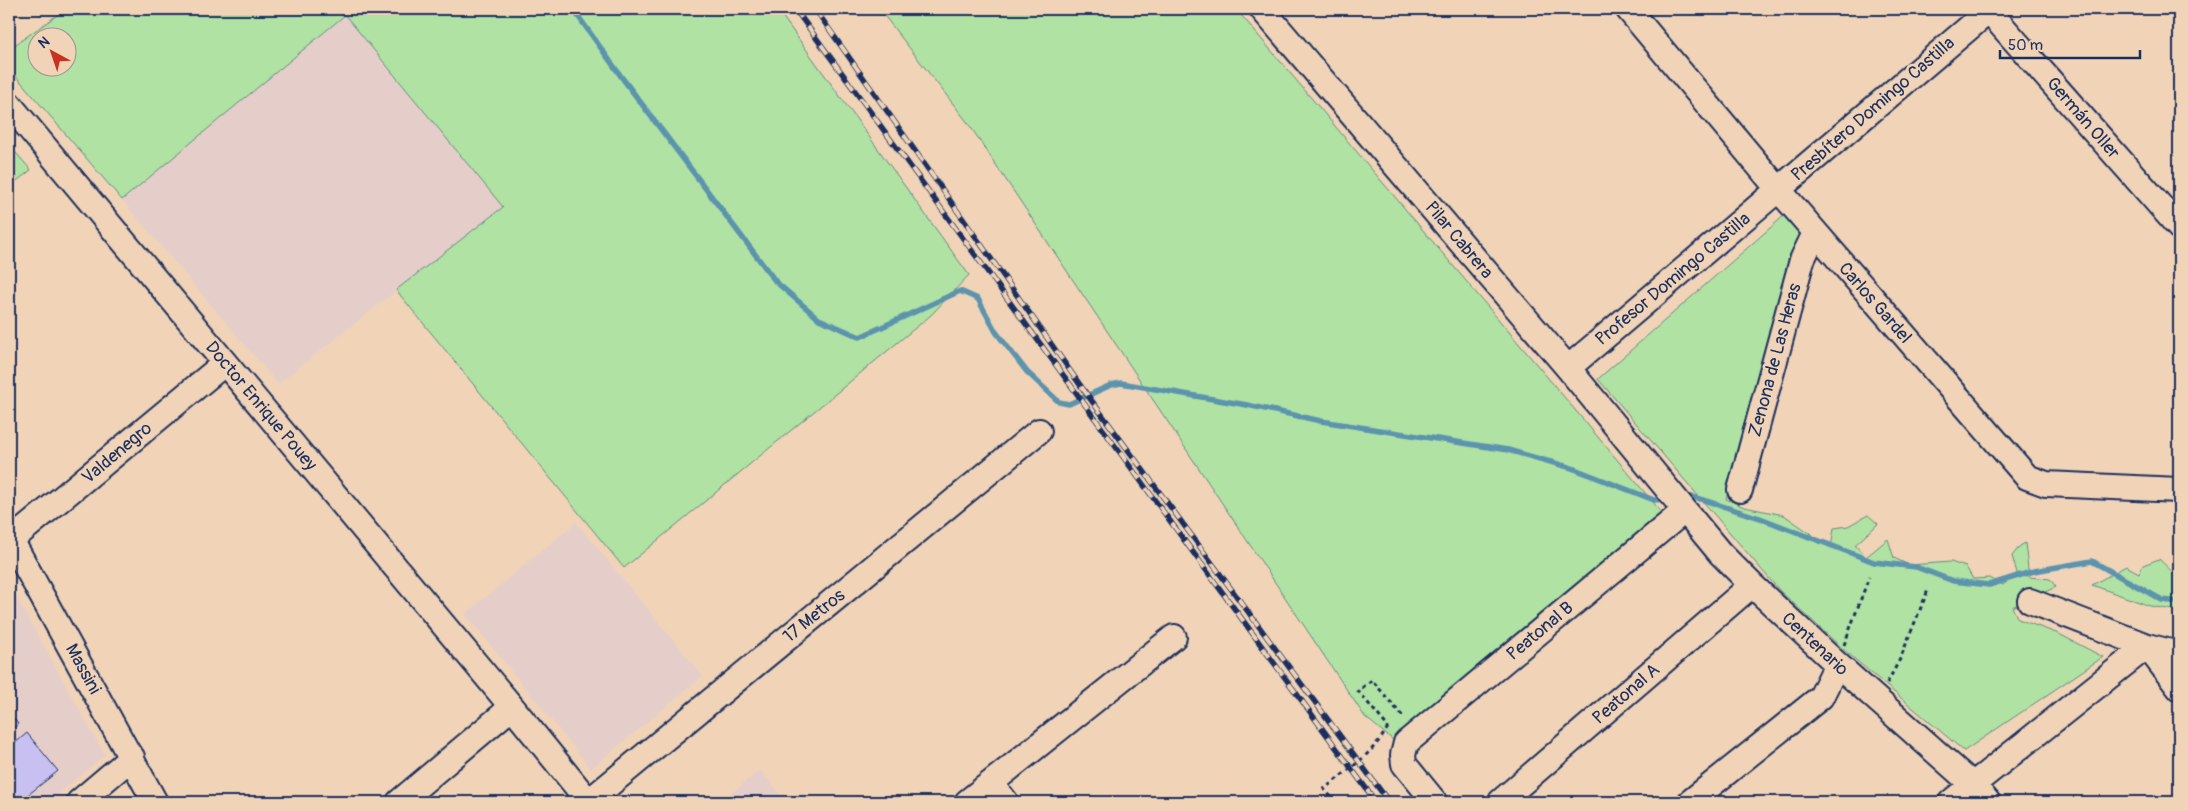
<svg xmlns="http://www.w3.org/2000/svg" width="2188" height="811" font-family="Pangolin,sans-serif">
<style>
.built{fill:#e5cec9}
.green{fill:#b0e2a3;stroke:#668880;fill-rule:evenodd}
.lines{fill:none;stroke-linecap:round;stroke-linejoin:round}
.stream{stroke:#5c94ae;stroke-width:5.5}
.building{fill:#c9c0f2;stroke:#1b2f5e}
.minor-casing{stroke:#1b2f5e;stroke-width:28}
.path{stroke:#1b2f5e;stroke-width:3;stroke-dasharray:4 4;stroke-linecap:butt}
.minor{stroke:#f1d4b7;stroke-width:24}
.rail-casing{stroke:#1b2f5e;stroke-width:5.5}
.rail{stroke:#f1d4b7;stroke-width:4;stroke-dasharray:11;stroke-linecap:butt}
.labels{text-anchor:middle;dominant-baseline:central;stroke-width:5;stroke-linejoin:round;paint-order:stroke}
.street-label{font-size:18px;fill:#1b2f5e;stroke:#f1d4b7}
</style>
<rect width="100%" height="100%" fill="#f1d4b7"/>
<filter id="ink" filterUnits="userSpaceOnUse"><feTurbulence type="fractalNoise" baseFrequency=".02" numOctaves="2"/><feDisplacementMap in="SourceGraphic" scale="10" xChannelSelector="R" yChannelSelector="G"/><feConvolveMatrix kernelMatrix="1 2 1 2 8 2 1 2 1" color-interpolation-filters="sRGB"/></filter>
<g filter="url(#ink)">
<path class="built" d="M345 15 503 207 278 384 122 200Z
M576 522 703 676 591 769 465 614Z
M9 584 105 755 49 802H9Z
M760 770 787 802H720Z"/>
<path class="green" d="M66 9H777L969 275 931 315 624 568 396 290 503 207 345 15 122 200 9 68V49ZM38 38H68V68H38Z
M879 9H1236L1663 514 1393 740 1365 717 968 123Z
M9 145 31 170 9 187Z
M1786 214 1801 233 1780 317 1726 499 1744 507 1784 515 1831 548 1834 528 1848 526 1868 515 1878 524 1855 545 1866 557 1888 539 1894 558 1909 565 1951 562 1966 567 1973 579 1990 578 2003 585 2017 573 2012 556 2020 546 2025 543 2029 577 2050 579 2056 587 2012 607 2018 619 2059 634 2103 657 1964 751 1844 650 1779 590 1598 379Z
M2159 559C2183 581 2179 579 2179 611L2150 606 2092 585 2126 566 2139 573 2143 565Z"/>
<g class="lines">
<path class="stream" d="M573 9 623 79 776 282 819 319 860 337 960 291 978 299 996 332 1027 372 1059 402 1069 404 1111 385 1121 383 1247 405 1321 421 1508 450 1572 468 1654 500 1667 499
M1683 498 1694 497 1760 518 1874 562 1916 567 1953 581 1989 585 2034 571 2092 561 2162 600 2179 602"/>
</g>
<path class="building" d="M9 712 18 724 9 732Z
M27 733 58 771 19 802 9 789V748Z"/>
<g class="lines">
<defs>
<path id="minor" d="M1262 9 1568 368 1720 553 1752 585 1837 664 1973 785 1988 802
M1628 9 1779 190 2027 477 2046 484 2179 490
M1987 9 2179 227
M9 104 512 707 589 802
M1568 368 1991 9
M1740 490 1802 260 1815 233
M9 536 155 802
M9 542 225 363
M2030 601 2147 646 2179 654
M991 783 1006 802
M79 802 132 757
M399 802 512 707
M588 802 1039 431
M967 802 1174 637
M1435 802 1404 764 1403 755 1406 743 1684 511
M1500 802 1752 585
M1690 802 1821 697 1837 664
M1951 802 2147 646 2179 688"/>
</defs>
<use href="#minor" class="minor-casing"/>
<path class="path" d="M1844 645 1869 577
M1887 683 1900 659 1928 590
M1329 802 1333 799 1324 789C1348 770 1373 754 1388 727L1358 691 1372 680 1404 718"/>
<use href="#minor" class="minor"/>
<defs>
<path id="rail" d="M795 9 1376 802
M815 9 1083 389 1389 802"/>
</defs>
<use href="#rail" class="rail-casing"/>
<use href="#rail" class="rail"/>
</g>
</g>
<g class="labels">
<g class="street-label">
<text transform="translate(1873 109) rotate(-41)">Presbítero Domingo Castilla</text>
<text transform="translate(2083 118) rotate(49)">Germán Oller</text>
<text transform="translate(1459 240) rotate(50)">Pilar Cabrera</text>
<text transform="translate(1673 279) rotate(-40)">Profesor Domingo Castilla</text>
<text transform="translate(1875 303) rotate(49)">Carlos Gardel</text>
<text transform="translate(1775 360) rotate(-75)">Zenona de Las Heras</text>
<text transform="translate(261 406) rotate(50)">Doctor Enrique Pouey</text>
<text transform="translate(117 453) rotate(-40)">Valdenegro</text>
<text transform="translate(814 616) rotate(-39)">17 Metros</text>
<text transform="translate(1540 631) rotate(-40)">Peatonal B</text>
<text transform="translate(1815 644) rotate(43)">Centenario</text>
<text transform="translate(83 669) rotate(61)">Massini</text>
<text transform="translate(1626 694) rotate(-41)">Peatonal A</text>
</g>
</g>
<rect width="2188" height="811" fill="none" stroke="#f1d4b7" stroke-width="30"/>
<rect x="15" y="15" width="2158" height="781" fill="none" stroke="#1b2f5e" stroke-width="2" filter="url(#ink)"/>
<g transform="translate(52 52) rotate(320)"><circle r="24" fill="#f1d4b7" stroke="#9b9293"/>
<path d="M0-4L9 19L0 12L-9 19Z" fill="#c8321e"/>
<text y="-8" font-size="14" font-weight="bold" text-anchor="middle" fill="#1b2f5e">N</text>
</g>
<path d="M2000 50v8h140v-8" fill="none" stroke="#1b2f5e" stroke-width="2.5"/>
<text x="2008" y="50" font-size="15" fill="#1b2f5e" stroke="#f1d4b7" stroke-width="4" paint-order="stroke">50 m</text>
</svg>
